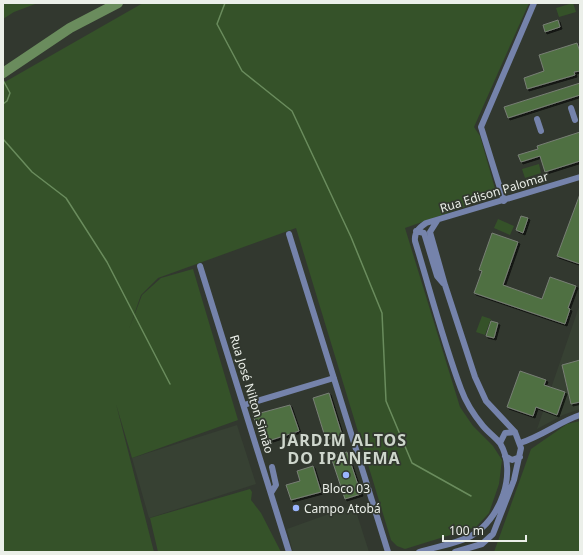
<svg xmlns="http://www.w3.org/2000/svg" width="583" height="555" font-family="'Noto Sans',sans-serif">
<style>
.built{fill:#374133}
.green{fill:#355229}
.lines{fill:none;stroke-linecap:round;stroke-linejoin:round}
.stream{stroke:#6a8c5d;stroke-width:1.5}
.river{stroke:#6a8c5d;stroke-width:10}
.building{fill:#4f7042;stroke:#787f75;filter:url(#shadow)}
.minor{stroke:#7583ab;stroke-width:6}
.poi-dot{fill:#9ab5fd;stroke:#32382f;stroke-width:1.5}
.labels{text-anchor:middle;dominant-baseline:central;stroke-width:3.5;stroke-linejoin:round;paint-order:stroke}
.street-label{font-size:12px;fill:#ebefe9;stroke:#32382f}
.poi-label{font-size:12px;fill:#ebefe9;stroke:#32382f}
.district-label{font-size:16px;font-weight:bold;letter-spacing:1px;fill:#ced6cc;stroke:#32382f}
</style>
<defs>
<filter id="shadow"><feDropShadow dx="2" dy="2" stdDeviation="0" flood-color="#0009"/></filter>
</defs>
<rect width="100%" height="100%" fill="#32382f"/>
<path class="built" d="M580 304V409L563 415 537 429Z
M237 425 256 484 149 518 132 458Z
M354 505 369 552H293L287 529Z"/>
<path class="green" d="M3 3H38L14 12 3 19Z
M143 3H529L474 127 480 136 496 192V196L405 228 460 407 473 426 493 446 502 460 499 484 489 513 476 527 405 549 397 546 391 540 296 228 158 278 141 295 129 329 142 295 161 278 193 269 238 420 132 458 116 404 154 552H3V83Z
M573 3 576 12 559 17 556 8Z
M539 164 541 173 525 178 522 169Z
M498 219 514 226 510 235 494 228Z
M482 316 491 319 485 335 476 332Z
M580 421V552H494L531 449 567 424Z
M250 489 252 492 251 500 261 513 281 552H158L150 518Z"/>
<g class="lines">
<path class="stream" d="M225 3 217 24 242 71 292 111 351 237 382 313 386 401 412 463 471 496
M3 80 10 93 7 101 3 104
M3 139 32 172 66 198 107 262 170 384"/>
<path class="river" d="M3 73 70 28 118 3"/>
</g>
<path class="building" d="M558 20 560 27 545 32 543 25Z
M577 43 580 52V71L574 72 575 75 527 89 524 78 544 71 539 55Z
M580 83V95L508 118 504 107Z
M580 132V161L545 172 540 156 521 162 518 155 538 149 537 146Z
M580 194V264L557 256Z
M521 216 528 218 523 233 516 230Z
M492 233 518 242 503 285 542 299 550 277 576 286 568 308 570 309 565 324 474 293 482 271 479 270Z
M491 321 498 323 494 338 486 336Z
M580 360V402L571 404 562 365Z
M520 371 546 380 544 385 565 392 557 415 536 407 533 416 507 407Z
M329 393 342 435 326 440 313 398Z
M290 405 299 431 262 443 253 415Z
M347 452 361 494 345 499 331 457Z
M313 466 321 492 291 500 286 485 300 481 297 471Z"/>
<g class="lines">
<path class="minor" d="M571 108 575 120
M537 119 541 131
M504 201 481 127 534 3
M437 221 430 232 445 285 475 377 486 401 515 432 521 448 514 480 493 534 482 544 455 552
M416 231 424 233 437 276 443 283
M289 234 388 552
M200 266 289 552
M244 405 334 378
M500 443 505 433 515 432
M520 443C542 436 559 422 580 415
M505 456 512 460 520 457
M271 493 276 485 272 467
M419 552C435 547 456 544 471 536 500 520 518 473 500 443 495 437 488 432 483 426 474 415 466 403 461 389 443 341 430 290 415 241 414 232 419 228 426 223L580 177"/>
</g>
<g class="poi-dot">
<circle cx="346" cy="475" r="4"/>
<circle cx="296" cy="508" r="4"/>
</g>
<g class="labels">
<g class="street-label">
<text transform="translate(494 192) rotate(-17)">Rua Edison Palomar</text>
<text transform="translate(252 394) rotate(73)">Rua José Nilton Simão</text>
</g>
<g class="poi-label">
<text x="346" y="488">Bloco 03</text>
<text x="304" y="508" text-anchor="start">Campo Atobá</text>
</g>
<g class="district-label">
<text x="344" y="440">JARDIM ALTOS<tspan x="344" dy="18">DO IPANEMA</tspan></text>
</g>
</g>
<rect width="583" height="555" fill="none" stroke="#ebefe9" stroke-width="8"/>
<path d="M443 535v6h83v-6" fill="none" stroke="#ebefe9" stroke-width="2"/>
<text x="449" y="535" font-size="12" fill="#ebefe9" stroke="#32382f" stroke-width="3" paint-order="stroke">100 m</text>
</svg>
